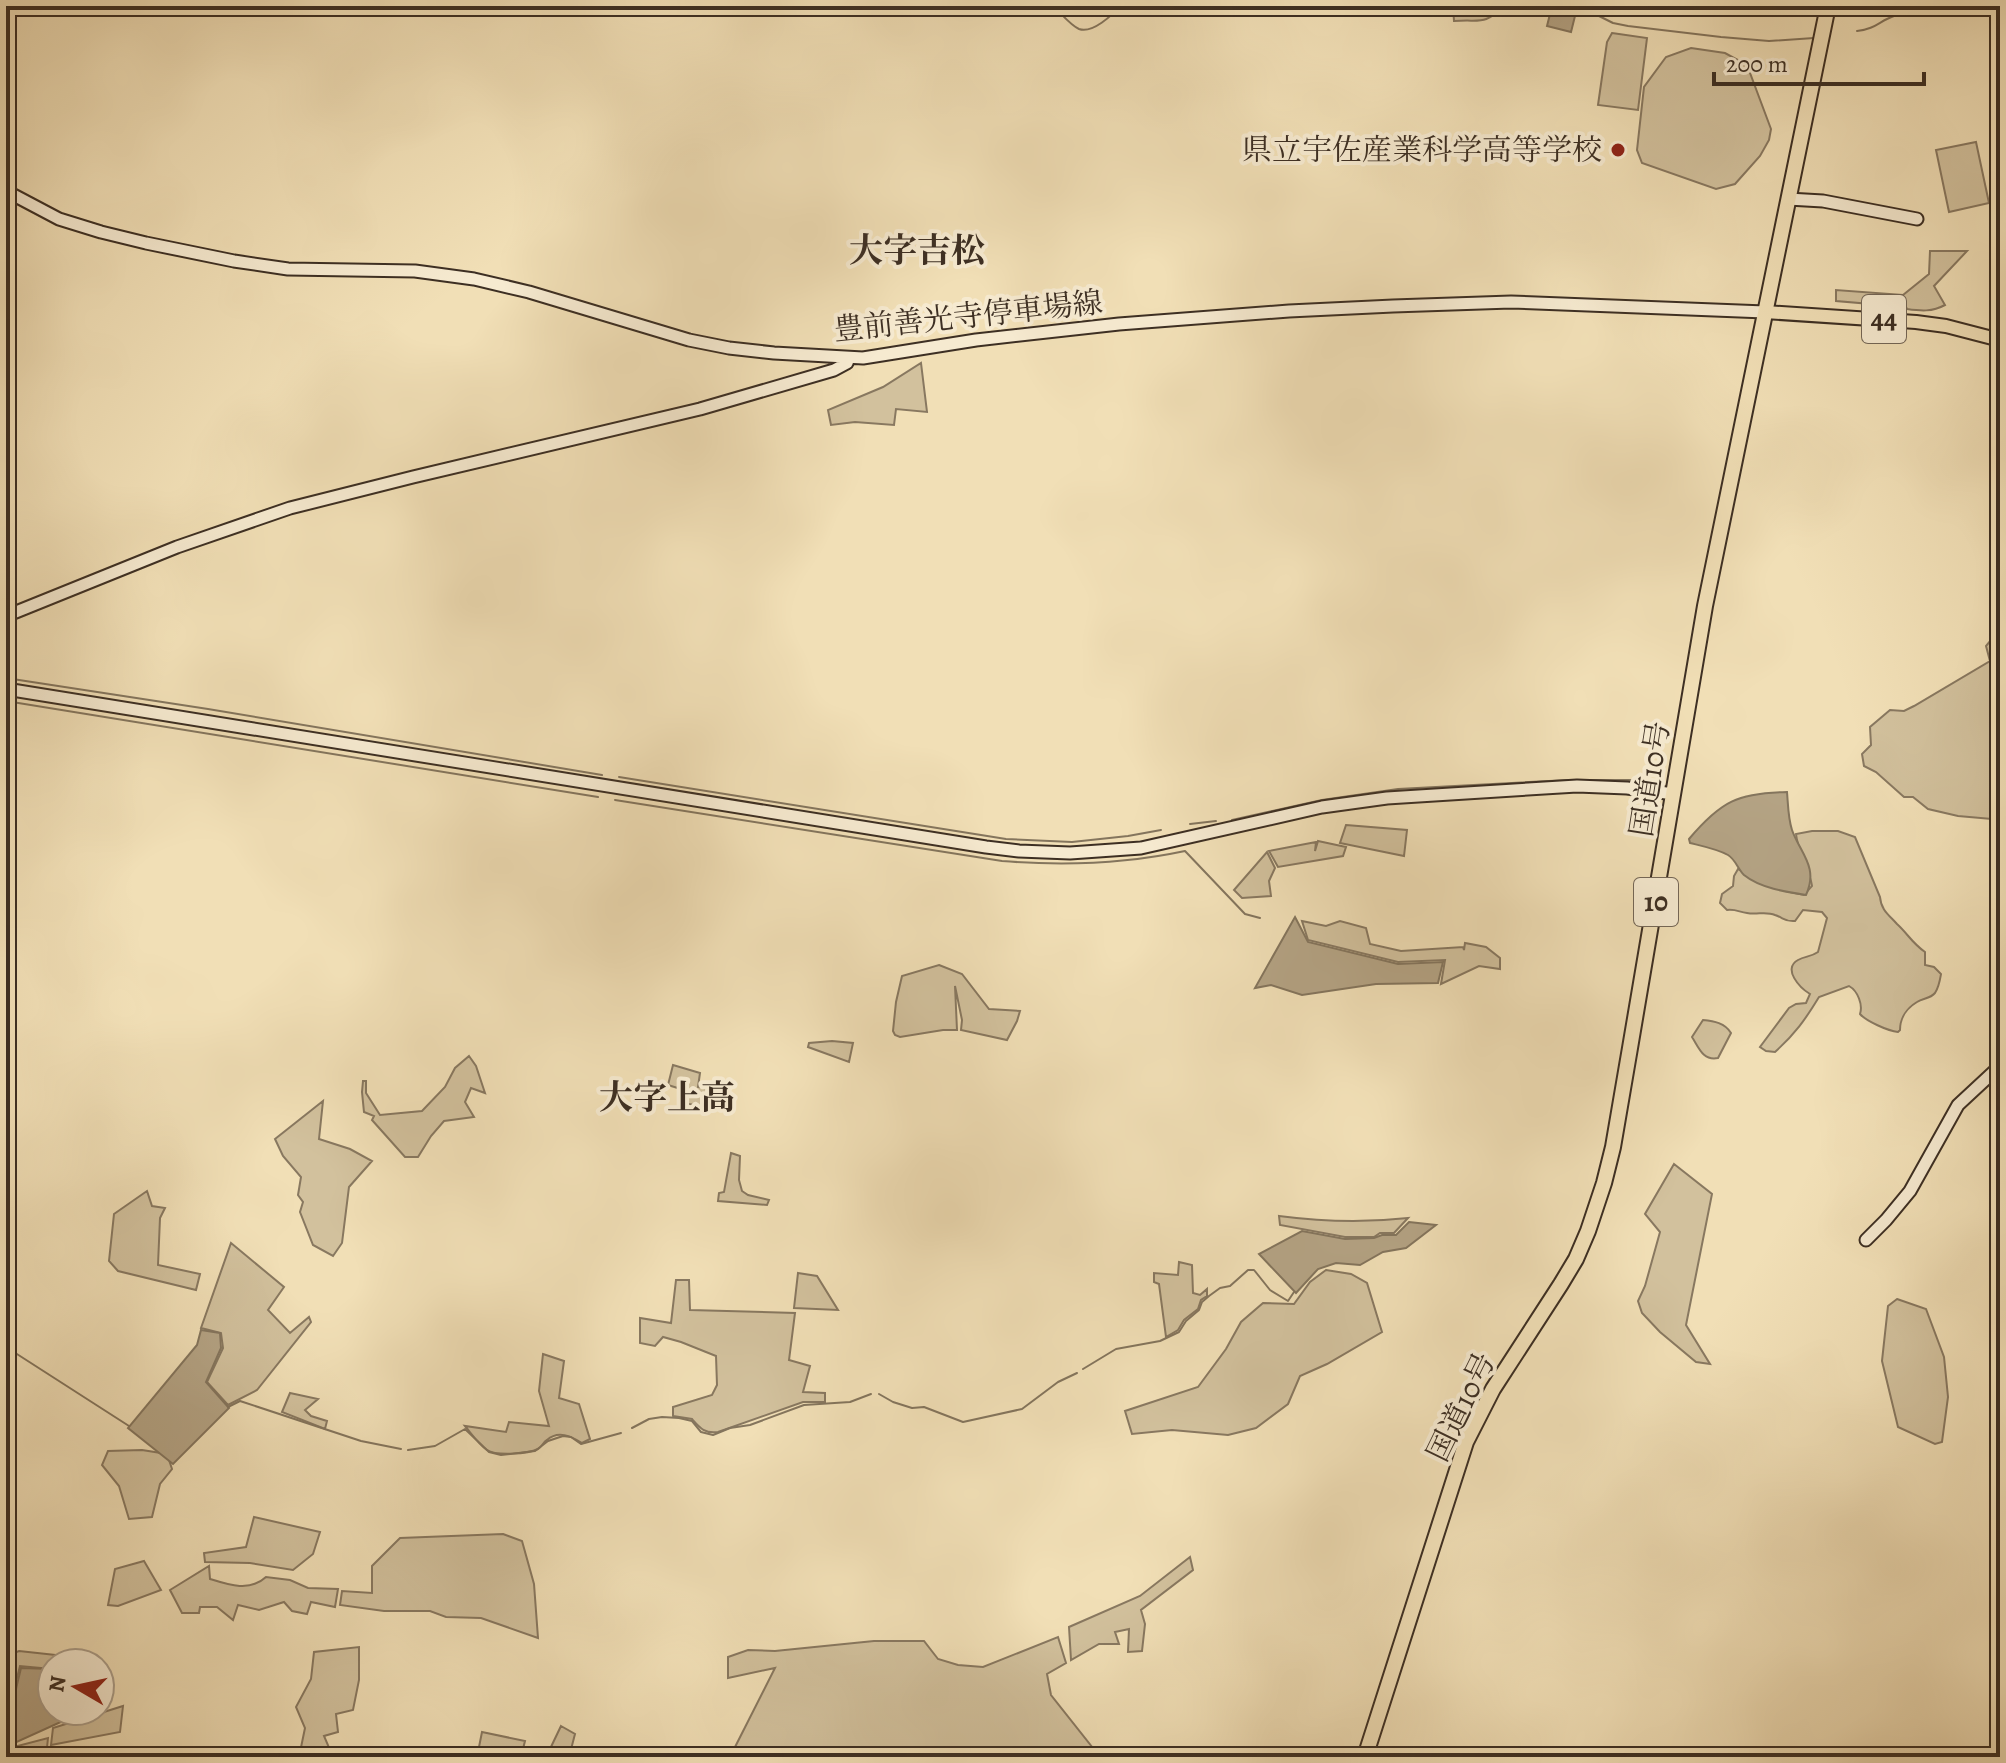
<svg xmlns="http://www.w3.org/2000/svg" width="2006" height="1763" font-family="Alegreya,'Noto Serif JP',serif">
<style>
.green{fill:#d2c19d;stroke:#887860;stroke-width:2}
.water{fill:#b4a384;stroke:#84755d;stroke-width:2}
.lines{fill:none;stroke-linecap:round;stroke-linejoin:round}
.stream{stroke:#84755d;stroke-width:2}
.secondary-casing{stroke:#3d2f23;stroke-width:15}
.primary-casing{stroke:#3d2f23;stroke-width:16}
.highway-casing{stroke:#3d2f23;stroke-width:18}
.secondary{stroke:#f6ead0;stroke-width:11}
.primary{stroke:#f1dfb6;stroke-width:12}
.highway{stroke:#f1dfb6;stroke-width:14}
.poi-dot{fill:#8f2418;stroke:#f6ead0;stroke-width:3}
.labels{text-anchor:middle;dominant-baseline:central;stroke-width:8;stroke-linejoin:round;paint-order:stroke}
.shield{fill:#f6ead0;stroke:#746757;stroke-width:2}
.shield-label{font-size:28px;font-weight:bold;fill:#3d2f23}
.poi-label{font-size:30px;fill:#3d2f23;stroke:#f6ead0;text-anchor:end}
.street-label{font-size:30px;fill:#3d2f23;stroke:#f6ead0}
.quarter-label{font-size:34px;font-weight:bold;fill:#3d2f23;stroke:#f6ead0}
</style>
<rect width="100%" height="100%" fill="#f1dfb6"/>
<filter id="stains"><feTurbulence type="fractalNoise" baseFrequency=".0025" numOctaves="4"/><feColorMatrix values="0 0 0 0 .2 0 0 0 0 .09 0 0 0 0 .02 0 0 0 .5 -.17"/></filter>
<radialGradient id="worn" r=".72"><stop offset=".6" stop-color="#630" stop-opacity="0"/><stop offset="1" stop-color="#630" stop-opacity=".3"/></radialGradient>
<path class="green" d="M1453 6H1506C1481 26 1483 19 1454 21Z
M1612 33 1647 38 1638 110 1598 105 1607 42Z
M1691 48 1725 53 1747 65 1771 129 1769 140 1760 156 1735 184 1716 189 1642 163 1637 150 1644 87 1666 57Z
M1976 142 1989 203 1949 212 1936 150Z
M1930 251H1967L1934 286 1945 305C1932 312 1921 311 1907 309L1906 307 1836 301V290L1903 295 1929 274Z
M921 363 927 412 896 409 894 425 855 422 831 425 828 410 883 387Z
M2000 629V792L1996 794 1992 801 2000 811V816L1992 819 1958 816 1928 809 1913 797H1904L1876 772 1864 766 1862 754 1871 745 1870 727 1890 710 1904 711 1914 706 1990 661 1986 646Z
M1346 825 1407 830 1404 856 1340 843Z
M1812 831H1838L1855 837 1880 897C1881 910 1889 915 1897 924 1908 934 1912 943 1925 952V965L1934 967 1941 974C1940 980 1939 987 1935 993 1930 999 1923 998 1917 1002 1907 1008 1900 1018 1900 1030L1898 1032C1888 1031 1866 1021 1860 1014 1863 1005 1858 991 1849 986L1819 997C1805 1020 1795 1034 1775 1052L1766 1051 1760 1047 1789 1008 1796 1004 1806 1003 1810 994C1800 988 1782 969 1798 960 1805 956 1811 957 1818 952L1827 918 1822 912 1803 910 1795 921C1785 922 1784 918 1775 915 1766 911 1757 915 1747 913 1739 912 1736 909 1727 910L1720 903 1722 894 1733 886 1734 876 1738 869 1785 891 1804 895 1812 886C1809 866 1798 853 1796 834Z
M1318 841 1346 847 1343 856 1278 867 1269 851 1316 842 1315 851Z
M1267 852 1275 868 1269 881 1271 896 1242 898 1234 890Z
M1302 921 1326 926 1340 921 1366 928 1370 944 1401 951 1463 947 1464 950 1465 943 1486 947 1500 958V969L1479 966 1441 984 1445 960 1398 962 1308 940Z
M939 965 962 974 989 1009 1020 1011 1017 1021 1007 1040 961 1030 962 1020 955 986 957 1030H943L900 1037 895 1035 893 1031 896 1002 902 976Z
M1703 1020C1714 1021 1725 1023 1731 1033L1718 1058C1703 1061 1699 1048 1692 1037Z
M832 1041 853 1043 849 1062 808 1047 809 1043Z
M469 1056 476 1066 485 1093 471 1088 465 1102 474 1117 444 1121 431 1136 418 1157H405L372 1120 374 1116 364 1112 362 1092 363 1081H366V1093L380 1115 422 1111 445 1087 455 1068Z
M673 1065 700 1073 698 1087 713 1090 712 1108 683 1103 684 1090 668 1085Z
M323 1101 319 1139 350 1149 372 1161 349 1187 342 1243 333 1256 313 1245 300 1212 303 1202 298 1195 301 1177 283 1156 275 1139Z
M731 1153 740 1156 739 1180 742 1191 748 1195 769 1200 767 1205 718 1201 719 1193 724 1192Z
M1674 1164 1712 1194 1686 1325 1710 1364 1696 1362 1660 1332 1642 1313 1638 1301 1645 1286 1660 1232 1645 1214Z
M147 1191 152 1206 165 1208 160 1218 158 1265 200 1274 196 1290 118 1271 109 1261 114 1214Z
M1279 1216C1325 1222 1363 1223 1408 1218L1394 1233H1380L1374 1237H1345L1280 1225Z
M231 1243 284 1287 268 1310 290 1333 309 1317 311 1322 257 1390 228 1405 207 1382 223 1348 221 1333 201 1328Z
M1179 1262 1192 1265 1193 1293 1200 1295 1207 1289V1296L1201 1300 1198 1309 1184 1320 1178 1330 1166 1337 1159 1284 1154 1282V1273L1178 1275Z
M1326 1270 1351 1274 1367 1283 1382 1332 1327 1364 1300 1376 1288 1404 1256 1428 1228 1435 1172 1430 1132 1434 1125 1411 1198 1387 1226 1349 1241 1322 1263 1303 1294 1304 1310 1282Z
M798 1273 817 1276 838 1310 794 1308Z
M676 1280H689L690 1310 795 1313 789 1360 810 1366 803 1392 825 1393V1402H803L718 1432C705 1434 700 1428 692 1419L673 1416V1407L712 1395 717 1385 716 1356 681 1342 663 1337 655 1346 640 1343V1318L671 1323Z
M1897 1299 1926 1309 1944 1357 1948 1397 1942 1442 1935 1444 1898 1427 1882 1361 1888 1306Z
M543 1354 564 1361 559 1398 579 1404 590 1439 582 1443C571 1436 558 1430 547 1440 543 1442 542 1447 538 1449 528 1454 496 1456 487 1450 479 1445 471 1433 465 1426L506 1432 509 1422 549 1426 539 1391Z
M290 1393 318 1399 305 1410 311 1416 327 1421 325 1429 282 1412Z
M142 1450 167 1454 172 1469 160 1484 152 1517 129 1519 119 1486 102 1465 108 1451Z
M254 1517 320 1532 313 1554 293 1570 250 1563 205 1562 204 1553 246 1547Z
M503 1534 522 1541 534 1584 538 1638 481 1618 446 1617 430 1611H384L340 1605 342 1591 372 1593V1566L400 1538Z
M1190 1557 1193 1570 1141 1610 1145 1624 1142 1651 1128 1652 1129 1629 1115 1632 1119 1644H1099L1071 1660 1069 1627 1140 1596Z
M144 1561 161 1590 118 1606 108 1605 115 1569Z
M209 1566 210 1579C229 1585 250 1592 266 1577L290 1580 308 1588 338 1589 335 1607 311 1602 307 1614 292 1611 284 1602 259 1610 238 1605 233 1620 217 1607H200L199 1613H182L170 1590Z
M1058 1637 1066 1663 1047 1674 1051 1695 1100 1757H743L732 1753 775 1668 728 1678V1657L748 1650 775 1651 874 1641H924L938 1659 958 1665 983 1667Z
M359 1647V1680L353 1710 336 1714 338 1732 324 1736 333 1757H299L305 1728 296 1707 311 1679 314 1652Z
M19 1651 74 1657 82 1654 96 1663H52V1669L20 1666 9 1710H6V1661L9 1655Z
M123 1706 120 1732 51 1745 53 1728Z
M561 1726 575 1734 569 1757H551L550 1749Z
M482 1732 525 1741 521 1757H477Z
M48 1738 46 1757H6V1749Z"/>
<path class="water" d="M1551 10 1575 16 1571 32 1547 26Z
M1787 792C1788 803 1788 818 1792 830 1800 853 1819 867 1806 895 1786 892 1760 888 1744 875 1738 869 1735 859 1728 855 1717 849 1702 846 1690 843L1689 839C1721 801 1738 793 1787 792Z
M1295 917 1308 942 1398 964 1443 962 1438 983 1376 984 1302 995 1271 985 1255 988Z
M1409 1222 1436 1225 1406 1248 1383 1252 1360 1265 1336 1263 1318 1269 1296 1293 1259 1254 1302 1231 1345 1239 1374 1238 1382 1235H1396Z
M201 1330 220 1333 221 1348 206 1382 229 1408 173 1464 128 1428 197 1345Z
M21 1668 52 1669V1711H85L10 1745C10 1718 14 1694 21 1668Z"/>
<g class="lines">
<path class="stream" d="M1053 6C1061 13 1070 25 1079 29 1092 34 1113 15 1119 6
M1579 6 1613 23 1628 26 1721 37 1769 41 1814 38
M1989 6 1996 15 2000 26
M1857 31C1876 29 1879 21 1894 16 1907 12 1915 16 1925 6
M6 678 208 709 602 775
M6 701 598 797
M619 777 1006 839 1072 842 1128 836 1161 830
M615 800 1002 861C1064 866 1124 864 1185 851L1245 914 1260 918
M1232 820 1322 800 1398 789 1569 780H1629L1653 782
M1190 824 1216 821
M6 1347 129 1426
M1083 1369 1116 1349 1160 1341 1179 1332 1186 1321 1199 1310 1202 1302 1209 1296 1220 1288 1230 1286 1248 1270H1254L1270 1290 1288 1301 1294 1292
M879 1394 893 1402 912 1408 924 1407 963 1422 1022 1409 1058 1382 1077 1373
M228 1407 240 1401 361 1441 401 1449
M632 1428 649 1419 662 1417 679 1418 692 1421 701 1432 713 1435 730 1428 750 1425 804 1405 850 1402 871 1394
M408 1450 435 1446 465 1429 489 1452 501 1455 535 1451 548 1441 563 1436 571 1437 581 1444 621 1433"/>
<defs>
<path id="secondary" d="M6 191 59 219 101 232 146 243 234 261 288 269 415 271 474 279 529 292 689 340 729 348 774 353 863 358 976 340 1119 324 1289 311 1393 306 1511 302 1765 312
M1788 199 1823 201 1917 219
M6 616 177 547 290 508 413 477 700 409 834 370 847 363 849 358
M6 689 986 847 1019 851 1070 853 1141 848 1322 807 1387 798 1577 786 1627 788 1674 794
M1866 1240 1886 1220 1910 1191 1958 1105 2000 1066"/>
<path id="primary" d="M1765 312 1916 322 1946 326 2000 340"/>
<path id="highway" d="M1365 1757 1466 1442 1493 1389 1561 1284 1576 1259 1588 1231 1604 1183 1613 1147 1630 1048 1705 606 1828 6"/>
</defs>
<use href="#secondary" class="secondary-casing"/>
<use href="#primary" class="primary-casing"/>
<use href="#highway" class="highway-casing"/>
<use href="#secondary" class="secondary"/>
<use href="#primary" class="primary"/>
<use href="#highway" class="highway"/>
</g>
<circle class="poi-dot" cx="1618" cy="150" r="8"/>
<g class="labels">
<g class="shield">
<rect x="1862" y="295" width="44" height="48" rx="6"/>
<rect x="1634" y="878" width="44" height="48" rx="6"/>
</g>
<g class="shield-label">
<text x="1884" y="319">44</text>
<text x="1656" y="902">10</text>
</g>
<g class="poi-label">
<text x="1602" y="150">県立宇佐産業科学高等学校</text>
</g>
<g class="street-label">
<text transform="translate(968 316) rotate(-6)">豊前善光寺停車場線</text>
<text transform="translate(1650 779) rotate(-81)">国道10号</text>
<text transform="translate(1461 1407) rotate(-64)">国道10号</text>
</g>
<g class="quarter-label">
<text x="917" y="250">大字吉松</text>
<text x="667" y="1097">大字上高</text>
</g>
</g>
<rect width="2006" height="1763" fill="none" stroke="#f1dfb6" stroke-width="32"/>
<rect x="8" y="8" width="1990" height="1747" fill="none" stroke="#3d2f23" stroke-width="4"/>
<rect x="16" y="16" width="1974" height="1731" fill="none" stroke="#3d2f23" stroke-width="2"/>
<g transform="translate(76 1687) rotate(279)"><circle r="38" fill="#f6ead0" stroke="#ac9f8b" stroke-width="2"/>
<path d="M0-6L14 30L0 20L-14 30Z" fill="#8f2418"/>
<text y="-12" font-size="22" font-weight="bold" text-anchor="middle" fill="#3d2f23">N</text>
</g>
<path d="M1714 72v12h210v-12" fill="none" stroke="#3d2f23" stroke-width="4"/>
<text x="1726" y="72" font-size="24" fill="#3d2f23" stroke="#f6ead0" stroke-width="6" paint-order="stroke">200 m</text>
<rect width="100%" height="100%" filter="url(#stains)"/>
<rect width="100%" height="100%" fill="url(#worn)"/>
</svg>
